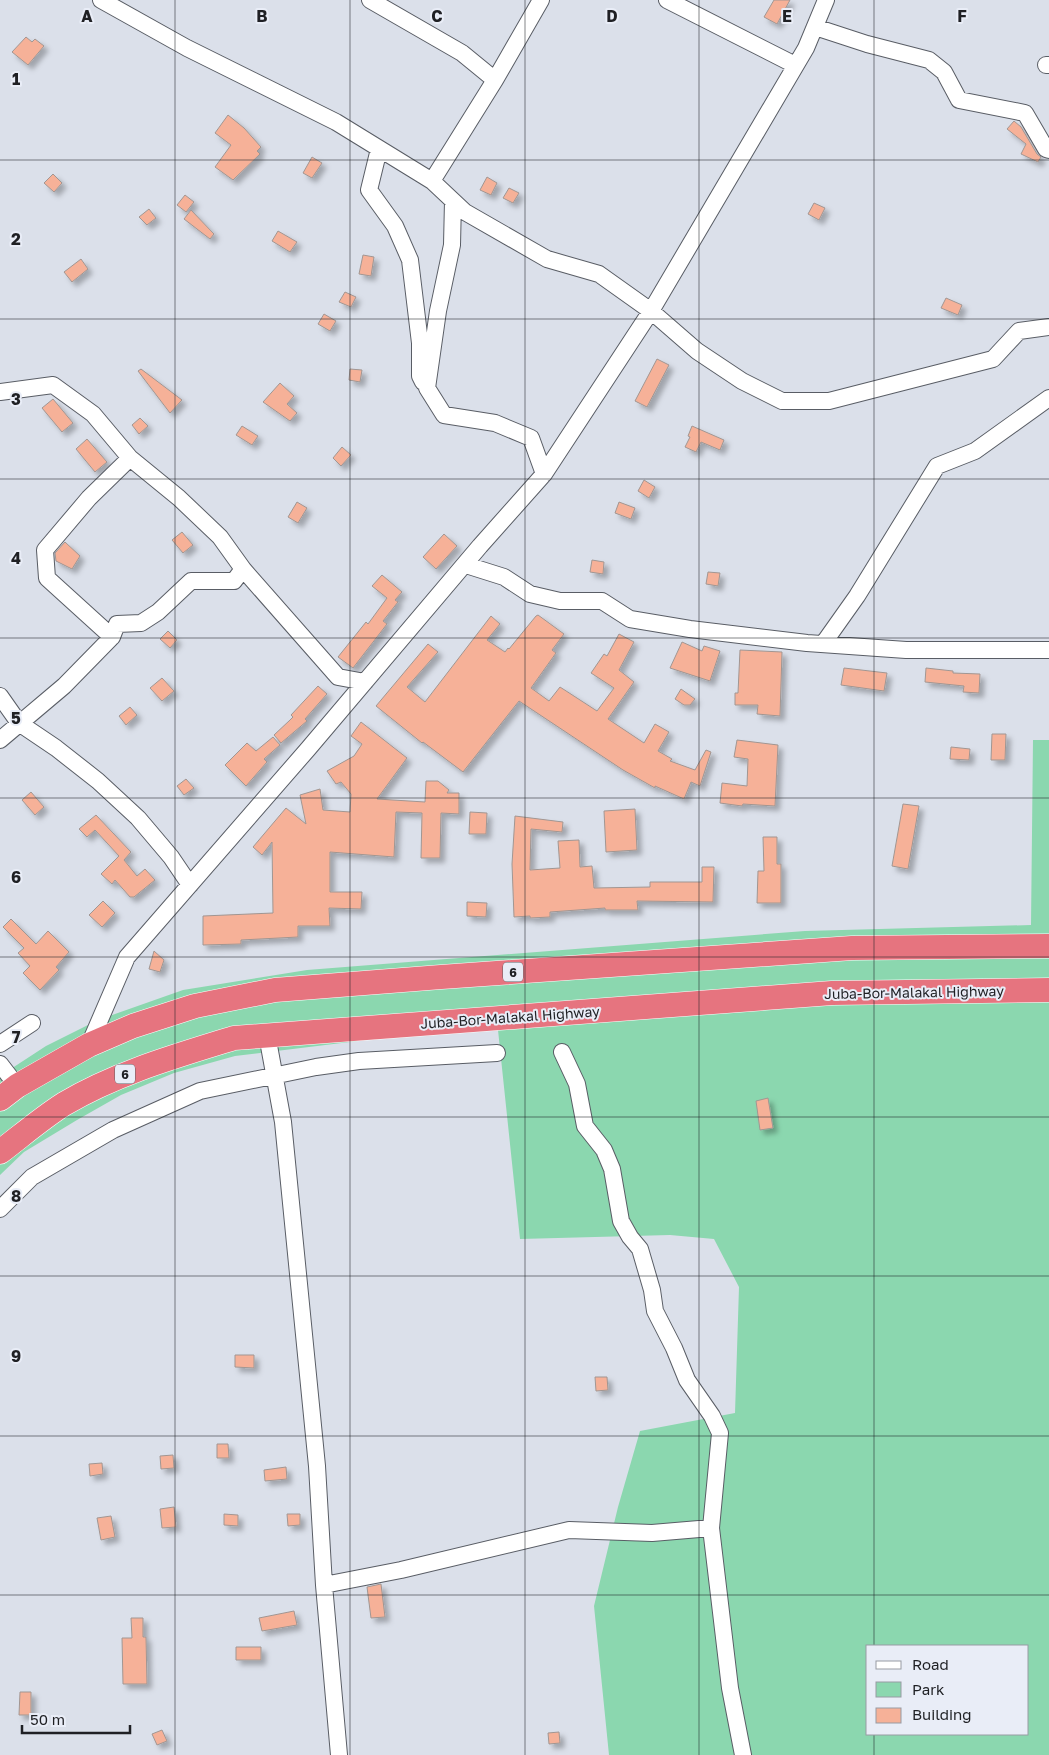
<svg xmlns="http://www.w3.org/2000/svg" width="1049" height="1755" font-family="'Golos Text',sans-serif">
<style>
.green{fill:#8bd7af;fill-rule:evenodd}
.building{fill:#f6b198;stroke:#a19692;filter:url(#shadow)}
.lines{fill:none;stroke-linecap:round;stroke-linejoin:round}
.minor-casing{stroke:#595d65;stroke-width:18}
.highway-casing{stroke:#fff;stroke-width:25}
.minor{stroke:#fff;stroke-width:16}
.highway{stroke:#e6747f;stroke-width:24}
.grid{fill:none;stroke:#1f2024;stroke-width:1;stroke-opacity:0.55}
.labels{text-anchor:middle;dominant-baseline:central;stroke-width:4;stroke-linejoin:round;paint-order:stroke}
.shield{fill:#e9edf7;stroke:#5c5e63;stroke-width:1}
.shield-label{font-size:12px;font-weight:bold;fill:#1f2024}
.street-label{font-size:14px;fill:#1f2024;stroke:#e9edf7}
.grid-label{font-size:16px;text-anchor:middle;font-weight:bold;fill:#1f2024;stroke:#e9edf7;stroke-width:4;stroke-linejoin:round;paint-order:stroke}
</style>
<defs>
<filter id="shadow"><feDropShadow dx="4.5" dy="4.5" stdDeviation="2.5" flood-color="#0004"/></filter>
</defs>
<rect width="100%" height="100%" fill="#dbe0ea"/>
<path class="green" d="M1033 740H1049V1755H609L594 1606 618 1507 640 1431 735 1413 739 1287 714 1239 670 1235 520 1239 498 1030 366 1040 235 1056 174 1073 121 1095 77 1120 24 1152 0 1175V1076L46 1046 98 1020 183 990 307 970 805 931 1031 925ZM868 1646H1028V1734H868Z"/>
<path class="building" d="M774 0H790L777 24 764 17Z
M26 37 32 42 35 39 44 46 28 65 12 52Z
M228 115 244 128 261 147 257 151 260 154 233 180 215 167 231 145 215 133Z
M1014 121 1021 127 1037 154 1041 157 1038 162 1021 154 1026 144 1007 129Z
M312 157 322 163 312 178 303 173Z
M53 174 62 183 54 192 44 183Z
M487 177 497 183 491 195 480 190Z
M509 188 519 193 513 203 503 198Z
M185 195 194 202 186 212 177 205Z
M814 203 825 208 819 220 808 214Z
M149 209 156 218 147 225 139 217Z
M191 210 214 234 210 239 184 219Z
M278 231 297 242 290 252 272 241Z
M363 255 374 257 371 276 359 274Z
M81 259 88 269 72 282 64 272Z
M345 292 356 297 351 307 339 302Z
M946 298 962 305 958 315 941 308Z
M324 314 336 321 330 331 318 324Z
M657 359 669 365 647 407 635 401Z
M141 369 182 400 170 413 138 371Z
M350 369 362 370 360 382 349 380Z
M280 383 294 396 287 404 297 413 290 421 263 402Z
M53 399 73 423 62 432 42 408Z
M140 418 148 426 139 434 132 425Z
M242 426 258 436 252 445 236 435Z
M692 426 724 440 720 450 701 442 696 452 685 447 690 437 688 436Z
M87 439 107 462 95 472 76 449Z
M342 447 351 455 341 466 333 458Z
M644 480 655 487 649 498 638 491Z
M297 502 307 508 298 523 288 517Z
M619 502 635 508 631 519 615 513Z
M182 532 193 545 183 553 172 540Z
M444 534 457 546 436 569 423 557Z
M65 542 80 556 72 569 56 561 55 553Z
M592 560 604 562 603 574 590 572Z
M708 572 720 573 718 586 706 584Z
M382 575 402 592 395 600 398 602 383 621 387 624 353 668 338 657 366 622 368 624 387 598 372 586Z
M538 615 564 634 552 650 556 653 531 688 549 701 560 687 597 711 614 688 591 673 604 654 607 656 619 634 634 642 619 670 634 682 608 719 644 743 655 724 669 732 658 751 672 759 670 761 695 770 706 750 711 752 700 786 691 782 684 799 655 786V788L623 770 519 701 463 772 423 742 422 743 376 706 428 644 438 652 407 687 425 702 491 616 500 624 487 640 505 652 508 648 509 649 536 616Z
M168 631 177 640 170 648 160 639Z
M682 642 702 651 704 646 720 651 710 681 670 668Z
M740 650 782 652 780 716 757 714 758 705H735V693H738Z
M844 668 887 673 884 691 841 685Z
M926 668 953 671V673L980 674 979 693 963 692 964 686 925 682Z
M162 678 174 691 162 701 150 688Z
M318 686 327 694 305 719 307 721 281 743 274 735 290 720 293 717 291 715Z
M681 689 695 699 690 705H684L675 699Z
M130 707 137 715 126 725 119 716Z
M361 722 407 758 377 799 425 802 426 781H438L449 790 447 793H459V814L441 813 440 858H421L422 813 396 812 394 857 330 852V892H362L361 909 329 908 330 926H298V937L241 940V944L203 945V916L273 913 272 842 262 855 253 847 286 808 306 824 300 795 320 789 323 810 350 812 351 794 341 782 336 784 327 771 354 756 362 744 351 736Z
M992 734H1006L1005 760H991Z
M273 737 280 745 264 759 267 762 246 786 225 765 247 743 256 751Z
M737 740 778 745 775 806 743 804 742 806 720 803 722 783 747 786 748 759 734 757Z
M951 747 970 749 969 760 950 759Z
M186 779 194 788 184 795 177 786Z
M31 792 44 807 35 815 22 800Z
M903 804 919 806 908 869 892 866Z
M635 809 637 850 606 852 604 811Z
M470 812 487 813 486 834H469Z
M96 815 131 852 124 860 137 876 145 869 155 880 134 897H130L115 880 112 884 101 874 119 856 95 830 87 837 79 829Z
M515 816 563 822 562 832 531 829 530 870 560 868 558 841 579 840 580 867 592 866 594 888 650 887V882H702V867H714L713 902 637 901 638 910H605V908L550 912V917L530 918V916L514 917 512 864Z
M763 837H777V864H781V903H757L758 871H764Z
M103 901 115 913 102 927 89 915Z
M467 902 487 903 486 917 467 916Z
M11 919 36 944 48 931 69 952 56 967 59 970 40 990 23 973 30 966 18 953 24 948 3 927Z
M154 951 164 960 160 972 149 969Z
M768 1098 773 1128 760 1130 756 1101Z
M235 1355H254V1368L235 1367Z
M595 1377H607L608 1390 596 1391Z
M217 1444H228L229 1458H217Z
M173 1455 174 1468 161 1469 160 1456Z
M102 1463 103 1474 90 1476 89 1464Z
M286 1467 287 1479 265 1481 264 1470Z
M174 1507 176 1527 162 1528 160 1509Z
M224 1514 238 1515V1526L224 1525Z
M287 1514H300V1525L288 1526Z
M111 1516 115 1537 101 1540 97 1518Z
M381 1584 385 1617 371 1618 367 1587Z
M294 1611 297 1625 262 1631 259 1618Z
M131 1618H143V1637H146L147 1684H123L122 1638H132Z
M236 1647H261V1660H236Z
M20 1692H31V1715H19Z
M162 1730 167 1741 157 1745 152 1734Z
M559 1732 560 1743 549 1744 548 1733Z"/>
<g class="lines">
<defs>
<path id="minor" d="M101 0 187 48 336 122 432 181
M370 0 462 53 495 80
M541 0 495 80 432 181 465 212 547 259 599 274 651 311 697 351 742 381 782 401H829L993 359 1019 331 1049 327
M667 0 795 65
M815 27 867 44 929 60 944 72 959 100 1025 113 1046 149 1049 150
M1046 65H1049
M379 149 369 190 395 226 410 260 420 343V376L423 382
M453 201 452 245 438 311 427 388 444 415 495 423 531 438 544 474
M0 392 53 385 93 414 130 458 89 498 45 550 47 578 112 637 117 624 141 623 158 612 191 581H234L243 569 338 677 365 682
M130 458 179 498 220 537 243 569
M466 565 504 577 530 594 560 601H602L630 619 690 629 807 643 906 650H1049
M823 644 857 596 937 466 975 451 1049 398
M0 696 19 723 56 748 98 781 138 818 171 857 190 885
M0 740 64 686 112 637
M267 1035 283 1122 317 1466 324 1585 339 1755
M0 1044 32 1023
M89 1045 127 957 308 749 480 546 544 474 651 311 806 48 826 0
M562 1052 577 1084 585 1126 604 1150 612 1169 621 1221 630 1237 640 1249 652 1290 655 1311 674 1348 687 1380 712 1416 720 1433 711 1528 730 1688 743 1755
M0 1064 17 1086
M0 1209 32 1177 113 1130 200 1091 316 1067 359 1061 497 1053
M324 1585 401 1570 569 1530 652 1533 711 1528"/>
<path id="highway" d="M0 1099 17 1086 89 1045 133 1026 195 1006 275 990 441 977 852 948 1049 946
M0 1152C21 1136 42 1118 64 1104 116 1073 176 1056 234 1038L832 993 1049 990"/>
</defs>
<use href="#minor" class="minor-casing"/>
<use href="#highway" class="highway-casing"/>
<use href="#minor" class="minor"/>
<use href="#highway" class="highway"/>
</g>
<path class="grid" d="M175 0V1755M350 0V1755M525 0V1755M699 0V1755M874 0V1646M0 160H1049M0 319H1049M0 479H1049M0 638H1049M0 798H1049M0 957H1049M0 1117H1049M0 1276H1049M0 1436H1049M0 1595H1049M874 1734V1755"/>
<g class="labels">
<g class="shield">
<rect x="503" y="962.5" width="20" height="19" rx="4"/>
<rect x="115" y="1064.5" width="20" height="19" rx="4"/>
</g>
<g class="shield-label">
<text x="513" y="972">6</text>
<text x="125" y="1074">6</text>
</g>
<g class="street-label">
<text transform="translate(914 992) rotate(-1)">Juba-Bor-Malakal Highway</text>
<text transform="translate(510 1017) rotate(-4)">Juba-Bor-Malakal Highway</text>
</g>
</g>
<g class="grid-label">
<text x="87" y="22">A</text>
<text x="262" y="22">B</text>
<text x="437" y="22">C</text>
<text x="612" y="22">D</text>
<text x="787" y="22">E</text>
<text x="962" y="22">F</text>
<text x="16" y="85">1</text>
<text x="16" y="245">2</text>
<text x="16" y="405">3</text>
<text x="16" y="564">4</text>
<text x="16" y="724">5</text>
<text x="16" y="883">6</text>
<text x="16" y="1043">7</text>
<text x="16" y="1202">8</text>
<text x="16" y="1362">9</text>
</g>
<rect x="866" y="1645" width="162" height="90" fill="#e9edf7" stroke="#989ba3"/>
<rect x="876" y="1661" width="25" height="8" fill="#ffffff" stroke="#989ba3"/>
<text x="912" y="1670" font-size="15" fill="#1f2024">Road</text>
<rect x="876" y="1682" width="25" height="15" fill="#8bd7af" stroke="#989ba3"/>
<text x="912" y="1695" font-size="15" fill="#1f2024">Park</text>
<rect x="876" y="1708" width="25" height="15" fill="#f6b198" stroke="#989ba3"/>
<text x="912" y="1720" font-size="15" fill="#1f2024">Building</text>
<path d="M22 1725v8h108v-8" fill="none" stroke="#1f2024" stroke-width="2.5"/>
<text x="30" y="1725" font-size="15" fill="#1f2024" stroke="#e9edf7" stroke-width="4" paint-order="stroke">50 m</text>
</svg>
